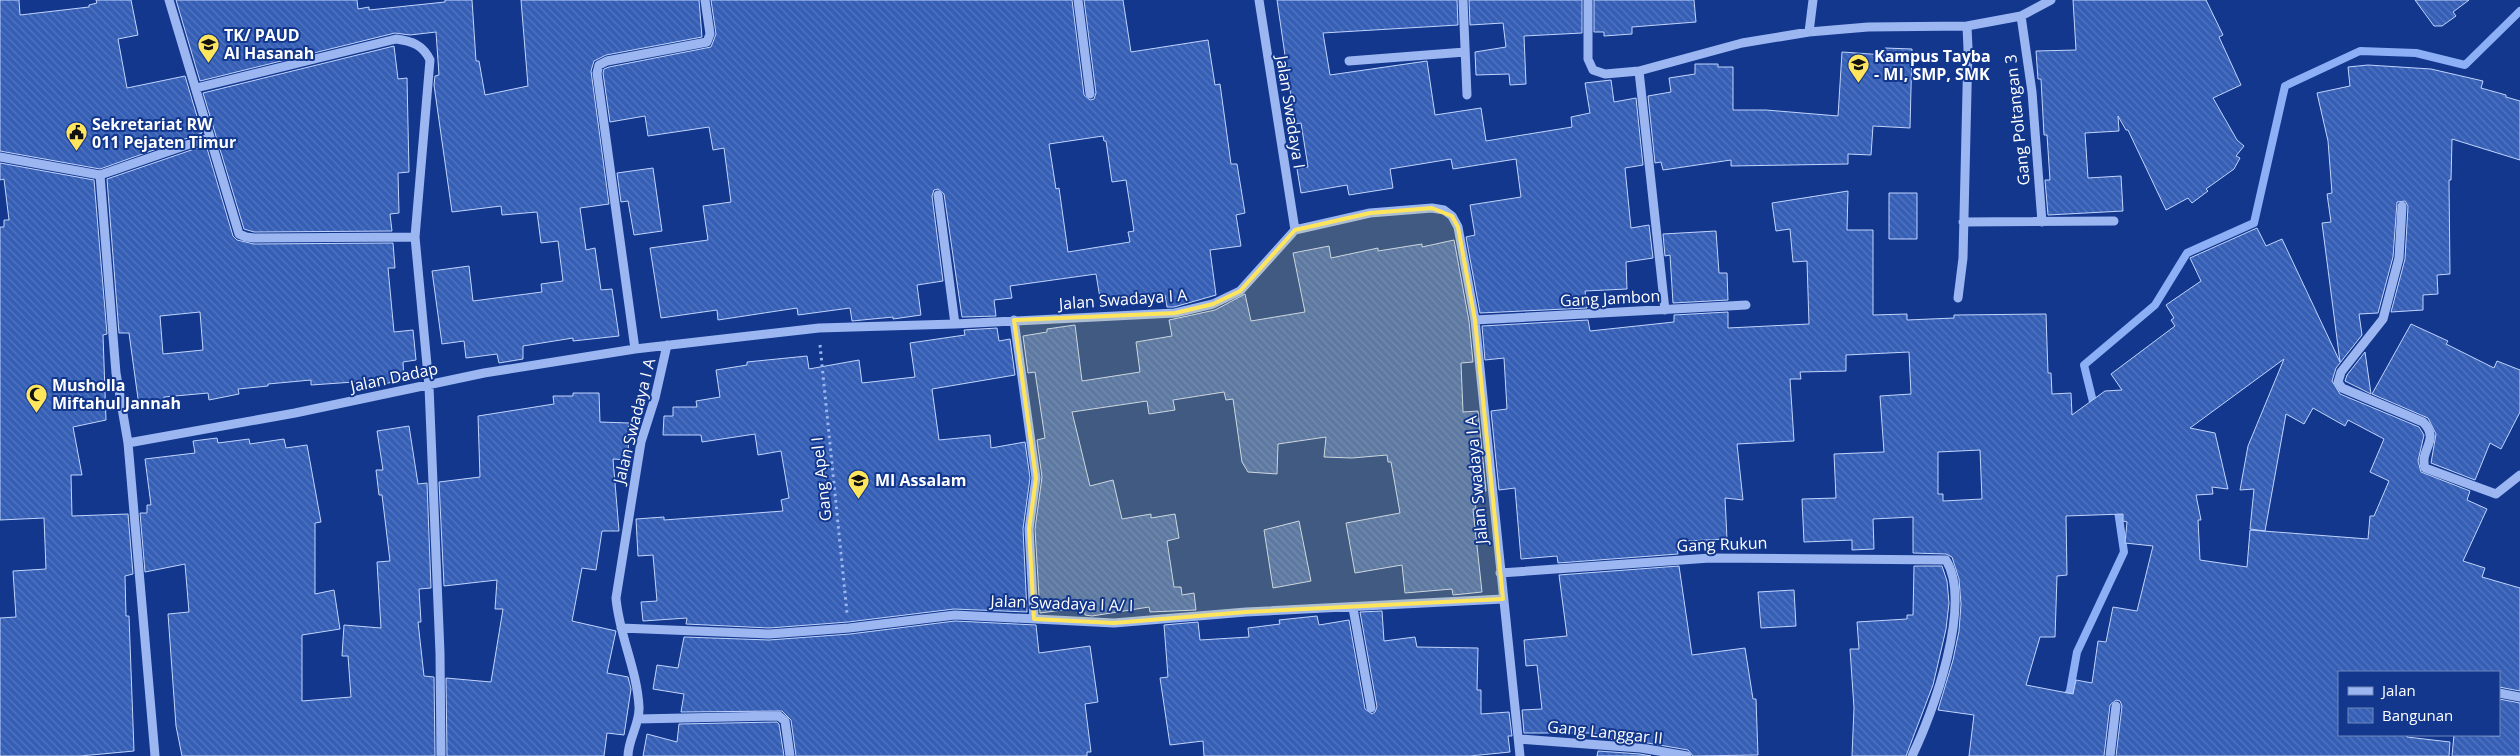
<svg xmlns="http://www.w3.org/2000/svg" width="2520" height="756" font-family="'Open Sans',sans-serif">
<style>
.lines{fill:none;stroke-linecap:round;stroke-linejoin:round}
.stream{stroke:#8caff5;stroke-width:8}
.building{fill:url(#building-back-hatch);stroke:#c1d4fd;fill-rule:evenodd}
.path{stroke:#9bb6f1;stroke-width:3;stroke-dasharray:2.5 4;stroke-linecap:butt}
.minor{stroke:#9bb6f1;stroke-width:9}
.marked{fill:#ffe55b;fill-opacity:0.2;stroke:#ffe55b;stroke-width:4;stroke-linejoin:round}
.labels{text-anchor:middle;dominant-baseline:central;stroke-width:4;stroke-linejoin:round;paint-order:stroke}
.poi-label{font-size:16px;font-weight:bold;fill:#fff;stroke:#12378d;text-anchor:start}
.street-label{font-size:16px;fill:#fff;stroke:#12378d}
</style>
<defs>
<pattern id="building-back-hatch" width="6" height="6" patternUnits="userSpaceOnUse" patternTransform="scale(1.25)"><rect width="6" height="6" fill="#355eb5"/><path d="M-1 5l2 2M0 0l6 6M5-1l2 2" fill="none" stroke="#5376c0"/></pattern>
</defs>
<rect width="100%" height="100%" fill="#12378d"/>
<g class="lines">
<path class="stream" d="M2095 410 2084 365 2155 305 2187 253 2254 223 2285 86 2360 51 2416 53 2465 65 2520 11
M2064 701 2070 691 2077 652 2124 552 2117 504"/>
</g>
<path class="building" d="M0 0H19L20 15 89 7V5L97 3 96 0H131L138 35 118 39 127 88 185 76 202 133 100 169 0 151Z
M176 0H357L358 9 369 7V10L445 2V0H472L476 61H479L485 95 528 86 521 0H699L702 37 606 55 594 61 591 71 609 204 580 208 586 250 595 248 601 290 612 289 619 336 573 341V338L523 346V359L499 363 497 354 466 358 464 341 442 344 432 271 469 266 473 301 542 292 541 284 563 281 558 241 541 243 537 212 502 215 501 206 452 212 434 85 435 76 439 75 436 32 410 35 395 33 200 81Z
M711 0H1072L1084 95 1090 100 1094 99 1096 93 1084 0H1123L1131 52 1208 40 1215 85 1220 84 1231 164H1237L1245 213 1236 215 1241 246 1210 250 1216 295 1174 307H1167L1165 295 1101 304 1096 274 1010 286 1012 298 994 300 996 316 962 317 944 194 938 189 934 190 932 196 943 281 917 285 921 315 893 319V317L852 321 850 308 798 315 797 308 718 320 717 310 661 318 650 248 708 240 703 206 731 202 724 148 713 150 709 127 648 136 645 116 610 122 603 73 604 69 609 67 711 47 716 34ZM1103 136 1104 141H1106L1112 182 1126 180 1134 231 1128 232 1130 242 1068 252 1059 188 1056 189 1049 144Z
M1277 0H1457L1458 25 1323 33 1330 75 1427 61 1435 115 1481 108 1486 141 1572 127 1571 117 1590 113 1585 83 1611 80 1614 102 1636 98 1643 165 1625 168 1631 228 1649 225 1653 258 1626 262 1627 289 1585 291 1587 308 1480 313 1466 237 1475 235 1470 205 1521 197 1516 159 1453 169 1451 159 1390 169 1393 188 1349 195 1347 185 1301 193 1297 169 1308 167 1301 123 1295 124Z
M1469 0H1582V33L1524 36 1526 84 1510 85 1509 74 1476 75 1475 52 1506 47 1503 23 1470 25Z
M1594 0H1694L1696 22 1632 27V34L1604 36V32H1594Z
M2073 0H2206L2223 35 2219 37 2241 85 2213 98 2237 140 2244 146 2236 156 2240 158 2234 169 2206 189 2208 191 2192 203 2188 198 2166 210 2128 130H2126L2118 116 2119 131 2085 133 2088 178 2121 176 2123 211 2048 215 2045 180H2050L2047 135H2044L2041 79H2038L2036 51 2076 50Z
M2415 0H2469L2453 12 2456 16 2442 26H2434Z
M394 46 398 79 407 78 409 172 398 173 399 213 390 214 392 231 254 232 244 229 203 93Z
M1885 48 1912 49 1910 128 1873 126 1871 155 1848 154V164L1731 166V160L1663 170 1661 162 1655 163 1648 96 1671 92 1669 78 1695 74V64H1718V67H1733V110H1766L1838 116 1842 52 1885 55Z
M2368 65 2431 69 2483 81 2481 88 2506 95V97L2520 101V160L2452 139 2451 180H2449L2450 274 2437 275 2438 294 2423 295V310L2391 312 2405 259 2408 206 2405 201 2397 202 2393 257 2378 313 2359 314 2362 335 2336 368 2332 381 2340 394 2419 427 2424 435 2418 461 2421 472 2470 491 2467 500 2487 509 2463 561 2485 568 2482 577 2520 588V691L2499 687V672H2339V735H2407V737L2450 742 2449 756H2116L2122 706 2120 701 2116 700 2110 705 2104 756H1969L1974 715 1938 710 1953 660 1959 631 1961 604 1959 579 1952 557 1946 554 1913 553V517L1873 519 1874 549 1852 550V540L1804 542 1802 499 1836 498 1834 454 1884 452 1880 396 1911 394 1909 352 1846 355V371L1800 372 1801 379H1790L1794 441 1737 444 1743 500 1725 498 1727 539 1686 541V547L1677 548 1678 554 1558 563 1557 556 1521 559 1515 488 1499 490 1491 411 1507 409 1504 358 1485 360 1482 326 1588 320 1590 331 1674 322V315L1728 312V328L1809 324 1807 261 1793 262 1790 229 1776 231 1772 203 1848 191 1847 230H1873V315L1907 314V320L1954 318V315L2046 314 2048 373H2051L2052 394 2071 393 2072 415 2105 391 2122 390 2111 374 2175 326 2171 320 2174 318 2166 305 2201 281 2190 258 2257 228 2266 246 2282 239 2340 362 2322 223 2331 222 2327 194 2332 193 2328 141 2317 93 2350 86 2348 67ZM2284 359 2248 446 2240 490 2254 489 2250 529 2265 531 2286 414 2304 424 2313 408 2345 426 2348 420 2384 439 2370 472 2389 481 2374 516H2370L2368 539 2250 530 2247 567 2200 560 2198 520H2201L2196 495 2213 494 2212 487 2228 489 2215 433 2190 428ZM1980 450 1982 499 1943 501V494H1938V452ZM2123 514V521L2127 522 2125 543 2153 546 2137 611 2113 607 2106 642 2098 641 2092 683 2076 680 2073 694 2026 685 2040 637H2055L2057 576 2067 575 2066 516Z
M206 145 233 236 237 240 254 244 393 243 395 268H388L394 332 413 330 416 360 403 362 404 380 383 384V380L311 385V380L268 384V386L238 389 239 394 209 400 208 393 164 397V404L139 406 129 333H119L107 179ZM200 312 203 350 163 354 160 316Z
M0 163 94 180 107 334 103 335 106 420 73 427 82 475H71L72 516 128 514 133 574 125 576 126 616H129L134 751 80 756H0V618L16 617 13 571 46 569 44 518 0 520V227H4V220H9L4 179 0 180Z
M653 168 662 231 634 235 628 201 621 202 617 173Z
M1889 193H1917V239H1889Z
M1716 231 1719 273H1727L1728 300 1673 303 1670 255 1665 256 1663 234Z
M1454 240 1469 321 1473 362 1461 363 1463 412 1478 411 1486 491 1474 492 1476 509H1473L1482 592 1453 595 1452 589 1405 593 1402 565 1355 573 1346 523 1400 513 1391 462H1388L1387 455 1352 458 1324 457 1326 437 1278 444 1277 474 1248 472 1242 462 1233 399 1226 400 1224 392 1173 400 1175 410 1149 414 1147 401 1072 412 1090 486 1113 480 1122 519 1151 514V518L1175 514 1179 538 1167 541 1174 587H1181L1182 595 1194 593 1196 610 1150 612 1149 607 1092 616 1085 615 1084 607 1040 613 1035 529 1042 477 1037 440 1045 438 1035 372 1028 373 1023 336 1047 332V329L1075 325 1082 381 1140 372 1136 342 1172 336 1169 320 1215 310 1245 294 1251 321 1305 312 1293 253 1329 246 1331 258 1378 248V251L1422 244V247Z
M2411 324 2448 341 2446 344 2494 368 2497 361 2520 370V412L2501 449 2490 443 2475 480 2431 463 2436 434 2428 418 2372 394Z
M997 328 999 341 1010 339 1015 375 932 389 939 440 990 435 991 448 1025 442 1030 478 1023 529 1027 612 954 609 848 622 769 628 686 624 687 618 643 621 641 602 657 601 653 555 638 556 636 519 664 517V520L783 511 781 500 789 498 781 451 758 455 755 434 702 442 701 435H663L664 416H673V407H697L696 401 720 397 716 370 747 365V362L807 356 809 369 859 360 862 383 915 377 910 343 965 335 964 330Z
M2365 352 2371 394 2345 381 2347 375Z
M573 393H599L600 422 629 423 628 460 613 459 619 531H602L596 570 582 568 572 621 616 631 607 673 628 677 631 689 624 735 607 733 604 756H447L446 678 491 682 503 609H495L497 580 444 586 439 482 480 477 478 416 554 404 553 396H573Z
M409 426 418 484 427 483 431 588 419 589 421 622H418L424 676 434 677 435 756H182L176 726 168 614 189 612 185 564 145 572 140 513H147V505H151L145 459 195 453 193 441 217 438 218 443 249 439 250 444 284 439 286 448 307 445 321 522 315 523V594L334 590 340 629 302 635V701L351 697 348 656H342L344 625 381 628 377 562 390 561 382 495H379L376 470H383L377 431Z
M1299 521 1311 581 1273 588 1264 530Z
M1679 566 1692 655 1745 648 1753 699H1756L1758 755 1693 756 1688 750 1642 742 1595 738V733H1524L1522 710 1542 709 1537 665 1526 666 1524 640 1567 636 1559 575Z
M1914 566H1942L1947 581 1949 603 1946 629 1933 685 1906 756H1852L1854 708 1850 649H1859L1857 622 1907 619V615H1913Z
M1794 590 1796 626 1761 628 1758 592Z
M1382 611 1384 641 1415 637 1417 647 1478 648 1477 690H1481V714L1509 712 1512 736H1508L1510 752 1470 756H1204L1203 741 1170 745 1160 678 1168 677 1164 625 1198 622 1200 640 1249 637 1248 628 1280 624 1279 620 1317 616 1319 625 1349 620 1365 709 1372 714 1375 712 1377 707 1360 612Z
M955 621 1036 625 1039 653 1090 646 1098 702 1085 704 1091 752H1087V756H796L791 720 782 711 681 712 684 694 653 689 657 665 678 668 684 637 769 640 850 634Z
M2499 699 2520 703V756H2452L2454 735 2499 736Z
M777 722 779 724 784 756H643L647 734 677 742 679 724Z
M1598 751 1640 754 1651 756H1597Z"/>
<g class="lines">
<path class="path" d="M820 345 847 613"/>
<path class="minor" d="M169 0 239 234 246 237 254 238 415 237
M1078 0 1090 94
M1259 0 1295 230
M1463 0 1467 95
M1588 0V59L1593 70 1605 74 1639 71 1742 43 1809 32 1868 27 1967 26 2021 16 2051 0
M2021 16 2032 92 2042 222
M1809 32 1813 0
M1349 61 1465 52
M1639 71 1665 310
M196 88 396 39C412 41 423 45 430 60L415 237 429 386 440 653 441 756
M0 157 100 175
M938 195 955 324
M2402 206 2399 258 2383 319 2341 372 2338 382 2342 388 2423 422C2441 440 2419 449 2425 468L2496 494 2520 475
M1963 222 2114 221
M1958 298 1963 258 1968 49 1967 26
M1014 320 1036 478 1029 529 1034 619
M1475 320 1746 305
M635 349 597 73 599 65 607 61 707 42 710 34 705 0
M128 443 295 413 484 373 635 349 819 328 955 324 1175 313 1213 304 1240 291 1295 230 1370 213 1432 208 1444 210 1452 216 1458 227 1475 320 1520 756
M1500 573 1710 558 1946 560C1973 604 1933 713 1912 756
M1353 608 1371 708
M621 628 769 634 849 628 955 615 1114 623 1246 612 1503 599
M2499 693 2520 697
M638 719 779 716 785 721 790 756
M1519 739 1641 748 1687 756
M155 756 128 443 116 373 100 175 210 137
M628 756C628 739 640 724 639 707 637 669 619 635 616 598L641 442 655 398 667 345
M2110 756 2116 706"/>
</g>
<path class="marked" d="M1432 208 1452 216 1458 227 1475 320 1503 599 1246 612 1114 623 1034 619 1029 529 1036 478 1014 320 1175 313 1213 304 1240 291 1295 230 1370 213Z"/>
<defs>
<symbol id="school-pin" viewBox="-11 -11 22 30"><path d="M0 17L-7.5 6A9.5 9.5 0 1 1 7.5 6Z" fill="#ffe55b" stroke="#12378d"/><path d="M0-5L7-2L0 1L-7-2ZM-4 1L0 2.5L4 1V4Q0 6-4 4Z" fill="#111"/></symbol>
<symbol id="civic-pin" viewBox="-11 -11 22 30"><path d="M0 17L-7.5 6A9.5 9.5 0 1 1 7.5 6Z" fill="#ffe55b" stroke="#12378d"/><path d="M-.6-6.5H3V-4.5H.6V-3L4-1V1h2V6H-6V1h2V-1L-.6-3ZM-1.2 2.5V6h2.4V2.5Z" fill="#111"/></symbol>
<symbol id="mosque-pin" viewBox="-11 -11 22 30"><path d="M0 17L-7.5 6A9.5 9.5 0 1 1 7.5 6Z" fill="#ffe55b" stroke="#12378d"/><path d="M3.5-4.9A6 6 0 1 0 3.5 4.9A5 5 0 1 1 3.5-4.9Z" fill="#111"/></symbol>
</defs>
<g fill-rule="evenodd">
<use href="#school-pin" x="196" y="32" width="25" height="34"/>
<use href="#school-pin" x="1846" y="52" width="25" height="34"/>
<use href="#civic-pin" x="64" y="120" width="25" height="34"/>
<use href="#mosque-pin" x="24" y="382" width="25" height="34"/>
<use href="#school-pin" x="846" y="468" width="25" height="34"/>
</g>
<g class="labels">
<g class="poi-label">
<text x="224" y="35">TK/ PAUD<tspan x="224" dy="18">Al Hasanah</tspan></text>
<text x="1874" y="56">Kampus Tayba<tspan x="1874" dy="18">- MI, SMP, SMK</tspan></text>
<text x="92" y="124">Sekretariat RW<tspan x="92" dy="18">011 Pejaten Timur</tspan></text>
<text x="52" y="385">Musholla<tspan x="52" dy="18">Miftahul Jannah</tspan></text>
<text x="875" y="480">MI Assalam</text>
</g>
<g class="street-label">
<text transform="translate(1291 112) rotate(81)">Jalan Swadaya I</text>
<text transform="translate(2017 120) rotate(-96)">Gang Poltangan 3</text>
<text transform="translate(1610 298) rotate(-3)">Gang Jambon</text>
<text transform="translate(1123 299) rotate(-4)">Jalan Swadaya I A</text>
<text transform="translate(394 377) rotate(-12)">Jalan Dadap</text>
<text transform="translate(634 421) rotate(-76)">Jalan Swadaya I A</text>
<text transform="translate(821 479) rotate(-96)">Gang Apel I</text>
<text transform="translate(1476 480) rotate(-95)">Jalan Swadaya I A</text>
<text transform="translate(1722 544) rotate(-2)">Gang Rukun</text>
<text transform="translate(1062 603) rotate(2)">Jalan Swadaya I A/ I</text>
<text transform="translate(1605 732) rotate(6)">Gang Langgar II</text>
</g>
</g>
<rect x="2338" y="671" width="162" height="65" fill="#12378d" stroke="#7187bb"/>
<rect x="2348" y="687" width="25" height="8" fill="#9bb6f1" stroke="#7187bb"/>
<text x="2382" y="696" font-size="15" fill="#ffffff">Jalan</text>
<rect x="2348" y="708" width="25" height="15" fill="url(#building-back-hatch)" stroke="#7187bb"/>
<text x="2382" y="721" font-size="15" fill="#ffffff">Bangunan</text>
</svg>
